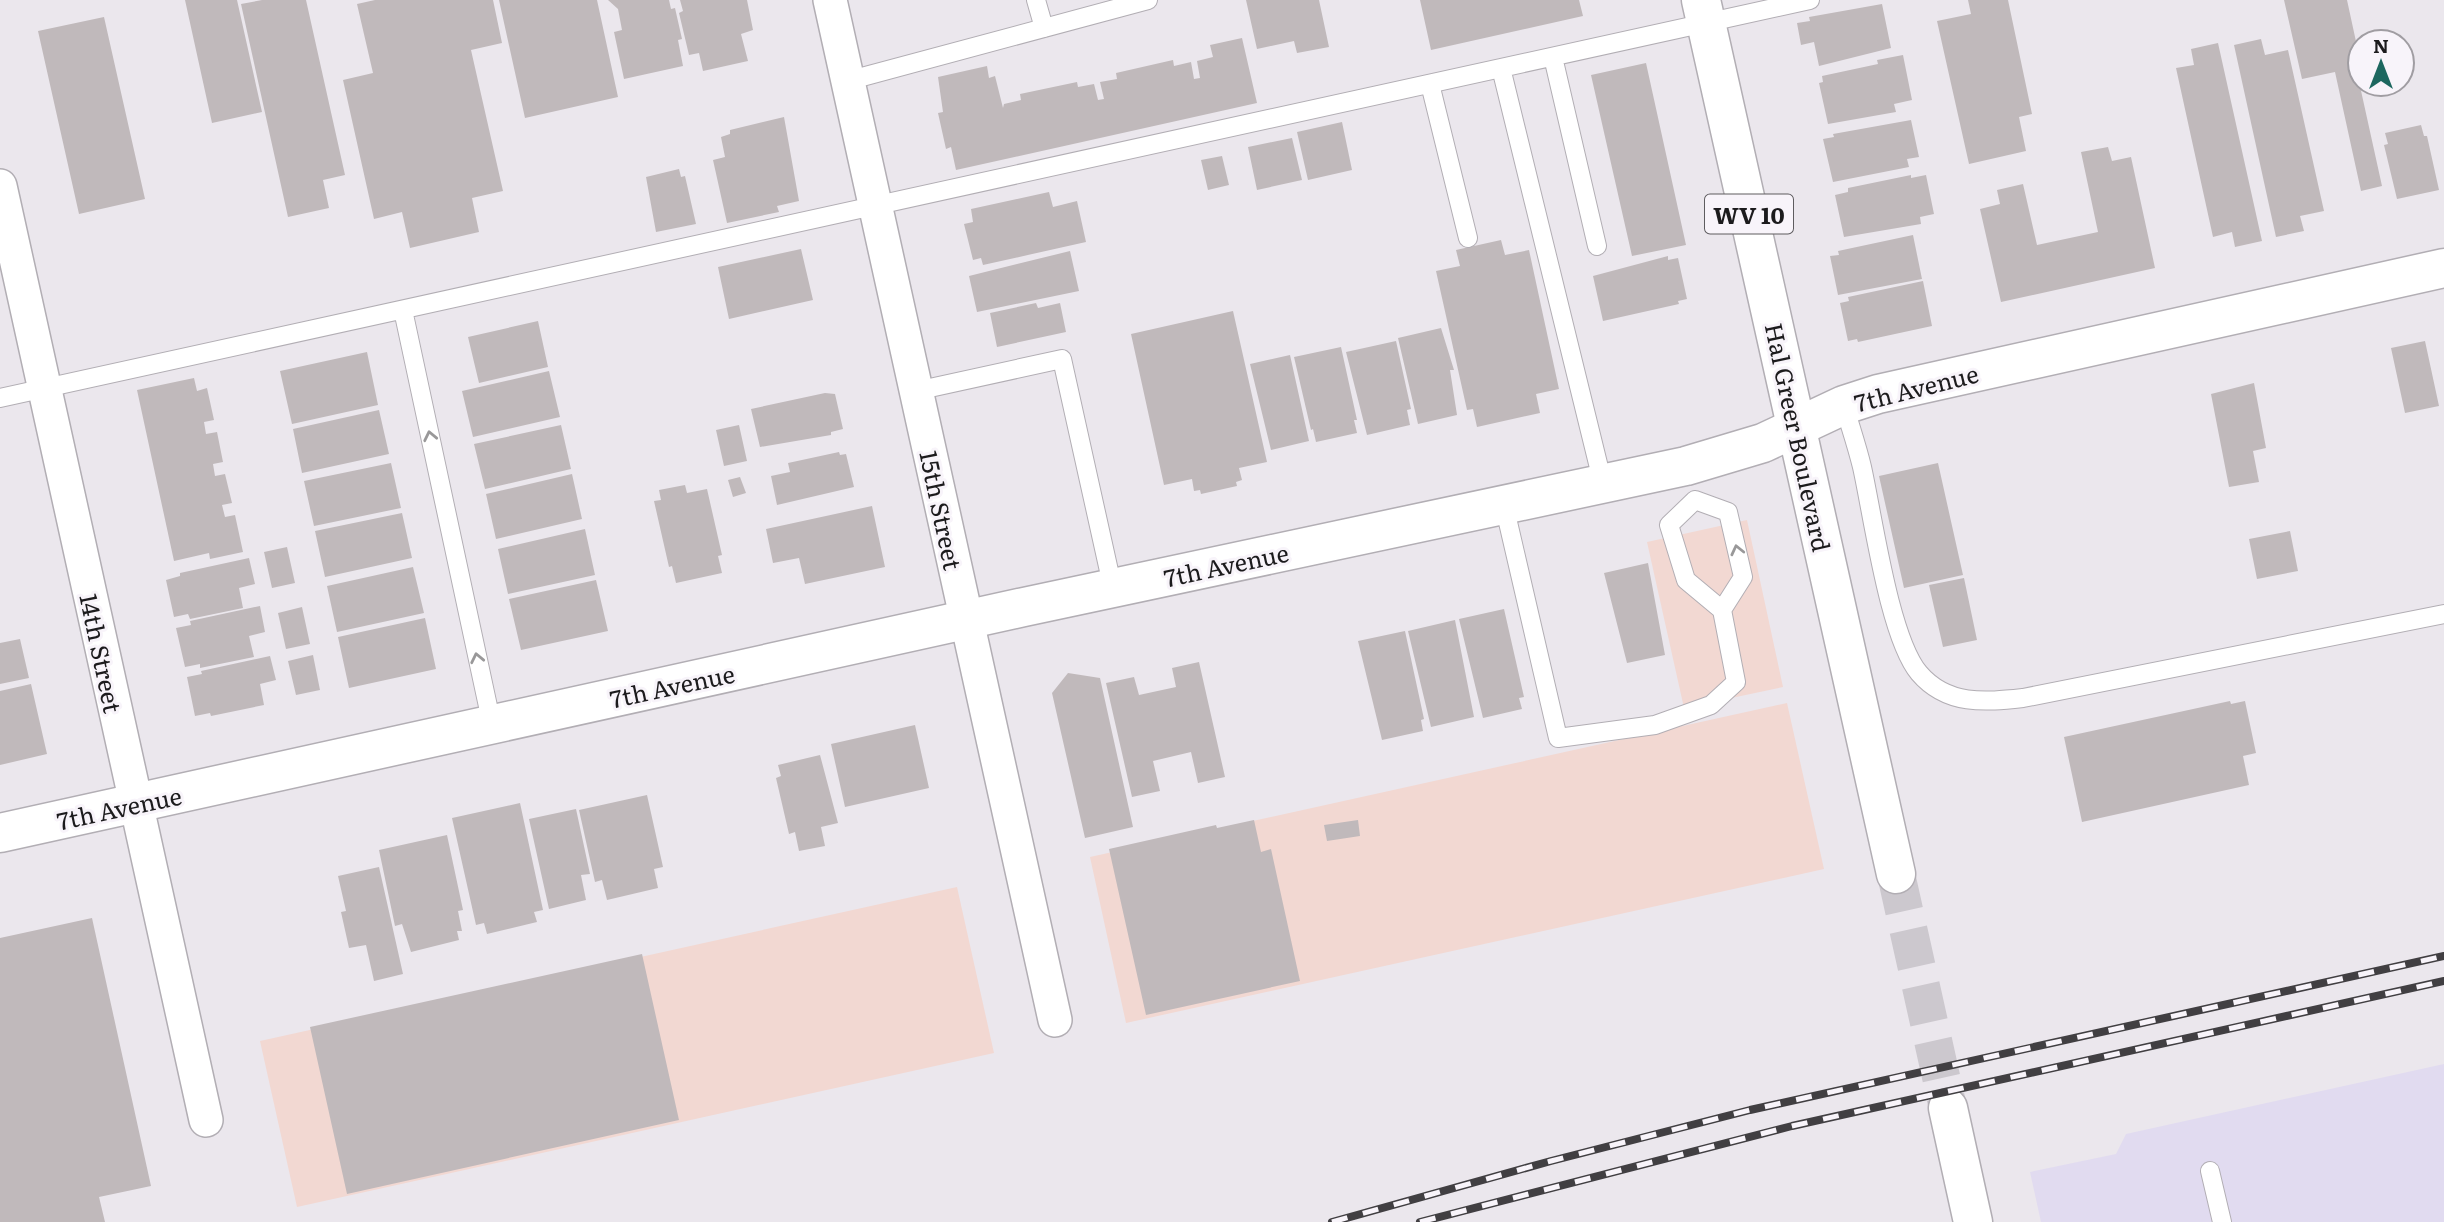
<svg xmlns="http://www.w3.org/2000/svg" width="2444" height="1222" font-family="Literata,serif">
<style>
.commercial{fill:#e1dbf0}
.industrial{fill:#f2d8d2}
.building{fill:#c0b9bb}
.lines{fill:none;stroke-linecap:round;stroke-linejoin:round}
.primary-tunnel{stroke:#ccc8ce;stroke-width:38;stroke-dasharray:38 19;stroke-linecap:butt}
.service-casing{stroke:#b2aeb4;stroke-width:20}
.minor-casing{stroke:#b2aeb4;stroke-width:36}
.tertiary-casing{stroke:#b2aeb4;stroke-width:41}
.primary-casing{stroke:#b2aeb4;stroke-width:41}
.service{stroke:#fff;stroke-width:18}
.minor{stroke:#fff;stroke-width:33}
.tertiary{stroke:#fff;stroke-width:38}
.primary{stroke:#fff;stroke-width:38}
.rail-casing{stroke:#413f42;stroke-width:8}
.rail{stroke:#f8f4fa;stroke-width:5;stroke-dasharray:16;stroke-linecap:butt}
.oneway{stroke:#999899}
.labels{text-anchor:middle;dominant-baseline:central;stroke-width:6;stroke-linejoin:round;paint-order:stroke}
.shield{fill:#f8f4fa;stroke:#5e5c5f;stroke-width:2}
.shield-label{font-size:23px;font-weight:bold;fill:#1c1b1d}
.street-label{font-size:24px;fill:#1c1b1d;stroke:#f8f4fa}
</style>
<rect width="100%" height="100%" fill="#ebe7ed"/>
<path class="commercial" d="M2444 1064V1222H2041L2030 1172 2116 1154 2126 1134Z"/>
<path class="industrial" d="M1747 520 1783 687 1684 708 1647 542Z
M1787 703 1824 869 1126 1023 1090 857Z
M957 887 994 1053 297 1207 260 1041Z"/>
<path class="building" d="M185 0H237L262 112 212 123Z
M262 0H306L345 175 323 180 329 208 288 217 241 4Z
M375 0H493L502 43 471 50 503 191 472 198 479 232 410 248 402 212 374 219 343 80 373 73 357 4Z
M499 0H597L618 97 525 118Z
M608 0H669L671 9 675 8 682 39 678 40 683 66 624 79 614 32 622 30 618 9Z
M680 0H747L753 30 741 34 748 61 703 71 699 53 689 55 679 13 683 11Z
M1246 0H1319L1329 47 1297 53 1294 41 1257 49Z
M1420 0H1579L1583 16 1431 50Z
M1968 0H2008L2032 114 2019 117 2026 151 1969 164 1937 21 1971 14Z
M2284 0H2347L2360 60V67L2356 68 2382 186 2361 191 2335 72 2302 79Z
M1882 4 1891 48 1819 66 1814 42 1801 45 1797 23 1810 21 1809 17Z
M104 17 145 199 79 214 38 31Z
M1242 38 1257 103 956 170 951 147 946 149 938 113 943 112 938 77 987 66 989 78 995 76 1003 108 1004 104 1021 100 1020 94 1077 82 1078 87 1094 84 1098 100 1104 99 1100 82 1117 79 1116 73 1173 60 1174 66 1191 62 1194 79 1200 78 1197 61 1213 57 1210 45Z
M2261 39 2265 55 2288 50 2324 211 2300 216 2304 231 2276 237 2234 45Z
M2218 43 2262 241 2235 247 2232 232 2213 237 2176 68 2194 65 2191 49Z
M1903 55 1912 100 1894 104 1896 112 1828 124 1819 83 1823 82 1822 76 1878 64 1877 60Z
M1646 63 1686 245 1632 256 1591 75Z
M784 117 799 201 777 206 779 212 727 223 713 160 725 157 721 137 730 134V130Z
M1911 120 1919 157 1907 159 1909 167 1833 182 1823 139 1834 137 1833 134Z
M1342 122 1352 170 1308 180 1297 132Z
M2421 125 2424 136H2427L2439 190 2397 199 2384 145 2388 144 2385 133Z
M1292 138 1302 180 1257 190 1248 147Z
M2108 147 2112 161 2131 157 2155 268 2001 302 1980 209 2000 204 1997 190 2023 184 2037 245 2098 232 2081 152Z
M1222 156 1229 185 1208 190 1201 160Z
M679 169 681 177 685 176 696 224 656 232 646 177Z
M1911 175V178L1926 175 1934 214 1920 217 1921 224 1844 237 1835 195 1848 192V188Z
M1049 192 1053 207 1077 201 1086 242 983 265 981 258 973 260 964 224 973 222 971 209Z
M1913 235 1922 279 1838 295 1830 256 1839 255 1838 251Z
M1501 240 1505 255 1529 250 1559 389 1536 394 1540 413 1477 427 1473 409 1467 410 1436 271 1460 266 1456 250Z
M801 249 813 300 729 319 718 267Z
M1070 251 1079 291 977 312 969 276Z
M1668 256V260L1678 258 1687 299 1678 301 1679 304 1603 321 1593 276Z
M1923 281 1932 326 1858 342 1857 339 1848 341 1840 303 1849 301 1848 297Z
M1036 303 1038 308 1060 303 1066 332 997 347 990 313Z
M1233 311 1267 462 1239 468 1242 480 1236 482 1237 486 1201 494 1200 490 1194 491 1192 479 1164 485 1131 334Z
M538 321 548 367 479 383 468 337Z
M1441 328 1454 370H1450L1457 415 1418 424 1398 338Z
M1396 341 1411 409 1407 410 1410 425 1367 435 1346 352Z
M2425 341 2439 406 2405 413 2391 348Z
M1341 347 1357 420H1354L1357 433 1316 442 1313 429 1311 430 1294 357Z
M367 352 378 405 292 424 280 371Z
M1290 355 1309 441 1271 450 1250 364Z
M549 371 560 417 473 437 462 391Z
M194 378 197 391 207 388 214 420 204 422 206 434 217 432 223 462 213 464 215 476 225 474 232 503 222 505 225 517 235 515 243 552 210 559 209 553 174 561 137 390Z
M2254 383 2266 448 2253 451 2259 482 2229 487 2211 394Z
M825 393 835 394 843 429 831 432V435L760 447 751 409Z
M379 410 389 454 302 473 293 429Z
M561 425 571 469 485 489 474 444Z
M739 425 747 461 724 466 716 430Z
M839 452 840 455 846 454 854 487 777 505 771 476 790 472 788 463Z
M391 463 401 508 314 526 304 481Z
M1938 463 1963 575 1904 588 1879 476Z
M572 474 582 519 496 539 486 494Z
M740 477 746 493 733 497 728 480Z
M685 485 687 493 707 489 722 555 718 556 722 573 676 583 672 566 669 567 654 501 661 500 659 490Z
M872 506 885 567 805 584 799 558 773 563 766 529Z
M402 513 412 558 325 577 315 531Z
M585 529 595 575 508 594 498 549Z
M2290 531 2298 571 2257 579 2249 539Z
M287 547 295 583 272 588 264 552Z
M249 558 255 584 239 588 243 608 190 619 188 614 174 617 166 580 180 576V573Z
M1648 563 1665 655 1627 663 1604 573Z
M413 567 424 613 337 632 327 586Z
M1964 578 1977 640 1943 647 1929 585Z
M596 580 608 631 521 650 509 599Z
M260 606 265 632 249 636 254 657 200 668V664L185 667 176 628 191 625 190 621Z
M302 607 310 644 286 649 278 613Z
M1504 609 1524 697 1519 698 1522 709 1483 718 1459 619Z
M425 618 436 669 349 688 338 637Z
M1455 620 1474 717 1431 727 1408 631Z
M1405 631 1424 719 1421 720 1423 731 1382 740 1358 641Z
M20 639 29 678 0 684V643Z
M313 655 320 690 296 695 288 661Z
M270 656 276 680 260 684 264 705 211 716 210 713 195 716 187 677 202 674 201 671Z
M1199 662 1225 777 1198 783 1191 752 1153 761 1160 791 1132 797 1106 683 1134 677 1139 695 1176 687 1172 668Z
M1068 673 1100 678 1133 827 1085 838 1052 693Z
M31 684 47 754 0 765V691Z
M2230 701 2231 704 2245 701 2256 753 2243 756 2249 785 2082 822 2064 737Z
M915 725 929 788 845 807 831 744Z
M820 755 838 823 821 827 825 846 799 851 795 832 789 834 776 778 781 776 778 765Z
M647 795 663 867 654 869 658 888 607 900 602 880 595 882 579 810Z
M520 803 543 910 534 912 537 922 487 934 484 923 476 925 452 818Z
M576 809 590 874 581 875 586 900 549 909 529 819Z
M1254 820 1261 852 1271 849 1300 981 1146 1015 1109 849 1216 825 1217 828Z
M1358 820 1360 836 1327 841 1324 825Z
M447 835 463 910 458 911 462 931H457L459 940 411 952 402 924 395 926 379 850Z
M379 867 403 974 374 981 366 945 349 948 341 912 346 911 338 876Z
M92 918 151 1186 99 1197 105 1222H0V938Z
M642 954 679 1120 347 1194 310 1027Z"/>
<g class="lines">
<path class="primary-tunnel" d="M1896 874 1948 1108"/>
<defs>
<path id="service" d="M1036 0 1044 28
M1553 57 1597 246
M1501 68 1603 484
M847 81 1148 0
M1430 84 1468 238
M403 310 492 725
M916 391 1062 359 1113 589
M0 398 1810 0
M1844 405C1850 426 1857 446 1862 467 1873 516 1889 637 1919 673 1947 706 1985 702 2023 698L2444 614
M1695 500 1728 512 1743 577 1722 610
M1504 505 1558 738 1655 725 1711 705 1736 682 1722 610 1686 580 1669 525 1695 500
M2210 1171 2222 1222"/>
<path id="minor" d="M830 0 1055 1020
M0 186 206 1120"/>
<path id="tertiary" d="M0 833 1024 607 1686 466 1763 443 1844 405 1878 394 2444 268"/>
<path id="primary" d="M1701 0 1896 874
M1948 1108 1973 1222"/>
</defs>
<use href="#service" class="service-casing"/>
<use href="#minor" class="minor-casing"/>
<use href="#tertiary" class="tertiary-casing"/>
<use href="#primary" class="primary-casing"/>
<use href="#service" class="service"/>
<use href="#minor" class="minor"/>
<use href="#tertiary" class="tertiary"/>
<use href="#primary" class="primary"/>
<defs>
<path id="rail" d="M1332 1222 1551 1161 1750 1110 2444 956
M1420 1222 1792 1126 2444 981"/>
</defs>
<use href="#rail" class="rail-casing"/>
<use href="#rail" class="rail"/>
</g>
<defs><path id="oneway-chevron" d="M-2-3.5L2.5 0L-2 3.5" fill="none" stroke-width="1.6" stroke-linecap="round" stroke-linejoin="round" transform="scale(1.75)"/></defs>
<g class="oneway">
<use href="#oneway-chevron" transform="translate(430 436) rotate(-102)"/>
<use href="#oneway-chevron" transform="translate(1737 550) rotate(-103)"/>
<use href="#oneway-chevron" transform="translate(477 658) rotate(-102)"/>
</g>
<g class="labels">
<rect class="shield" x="1705" y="194.5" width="88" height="39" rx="5"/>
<g class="shield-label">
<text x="1749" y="214">WV 10</text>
</g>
<g class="street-label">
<text transform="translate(1916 387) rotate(-14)">7th Avenue</text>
<text transform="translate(1799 437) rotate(78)">Hal Greer Boulevard</text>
<text transform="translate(942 510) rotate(78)">15th Street</text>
<text transform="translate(1226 564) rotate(-12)">7th Avenue</text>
<text transform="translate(102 653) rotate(78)">14th Street</text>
<text transform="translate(672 685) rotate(-12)">7th Avenue</text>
<text transform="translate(119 807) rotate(-12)">7th Avenue</text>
</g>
</g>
<g transform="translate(2381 63)"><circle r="33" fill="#f8f4fa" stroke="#a09da2" stroke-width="2"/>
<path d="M0-5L12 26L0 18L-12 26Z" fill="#1d675f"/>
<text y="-10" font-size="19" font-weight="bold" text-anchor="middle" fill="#1c1b1d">N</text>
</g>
</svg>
